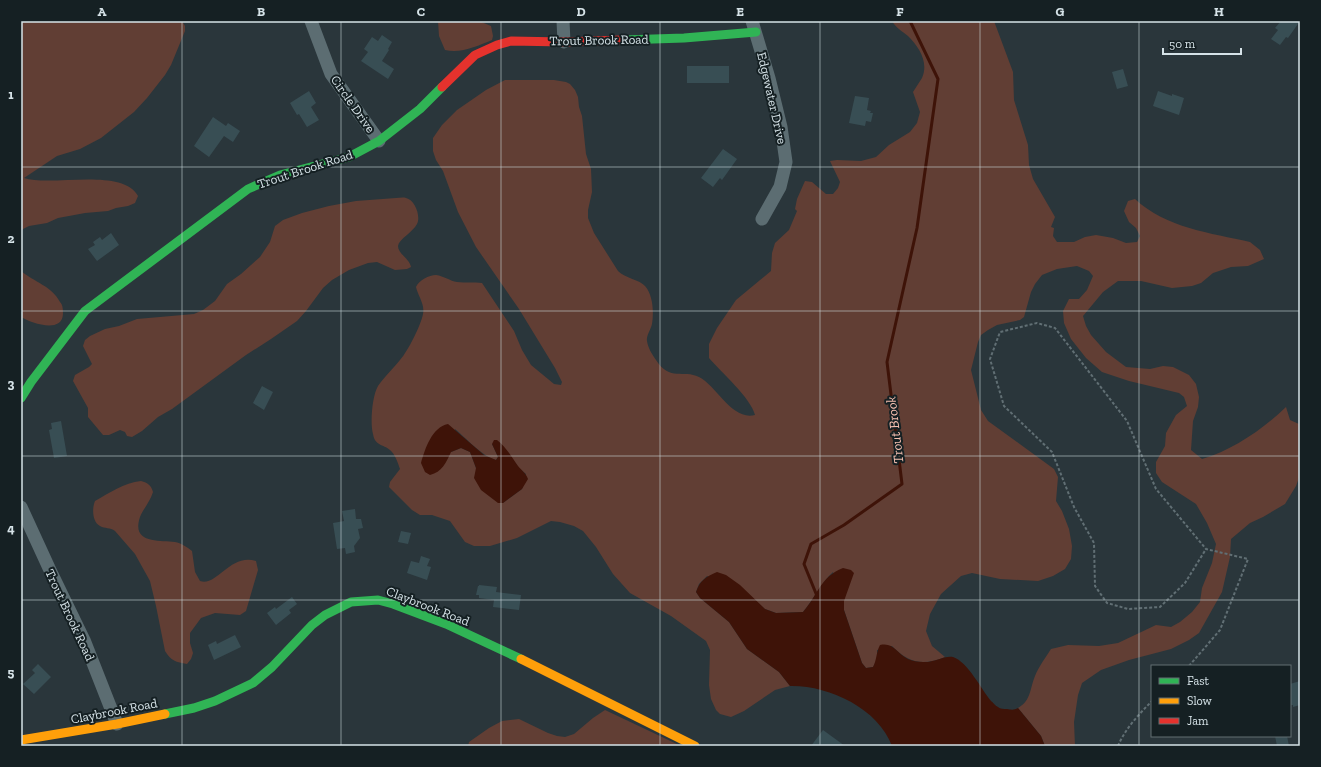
<svg xmlns="http://www.w3.org/2000/svg" width="1321" height="767" font-family="'Zilla Slab',serif">
<style>
.green{fill:#613e34;fill-rule:evenodd}
.water{fill:#3e1308}
.lines{fill:none;stroke-linecap:round;stroke-linejoin:round}
.stream{stroke:#3e1308;stroke-width:3}
.building{fill:#384e54}
.path{stroke:#616f74;stroke-width:2;stroke-dasharray:3 2;stroke-linecap:butt}
.street{stroke:#5c6d72;stroke-width:13}
.fast{stroke:#30b455;stroke-width:9}
.slow{stroke:#ff9f0a;stroke-width:9}
.jam{stroke:#e5322d;stroke-width:9}
.grid{fill:none;stroke:#d6e3e8;stroke-width:1;stroke-opacity:0.55}
.labels{text-anchor:middle;dominant-baseline:central;stroke-width:4;stroke-linejoin:round;paint-order:stroke}
.street-label{font-size:13px;fill:#d6e3e8;stroke:#152023}
.water-label{font-size:14px;font-style:italic;fill:#f5bfb0;stroke:#152023}
.neatline{fill:none;stroke:#d6e3e8;stroke-width:1.5}
.grid-label{font-size:13px;text-anchor:middle;font-weight:bold;fill:#d6e3e8}
</style>
<rect width="100%" height="100%" fill="#2a363b"/>
<path class="green" d="M21 21H155L160 22 182 21 185 26V31L171 65 165 75 147 98 134 112 101 138 80 149 57 156 24 178C51 187 122 167 138 196L135 203 128 206 116 208 108 211 85 213 69 216 58 218 47 223 29 226 21 230Z
M438 21H479L491 26 493 36 492 40C477 46 461 54 445 50L439 36Z
M892 21H994L1013 72 1014 100 1028 145 1029 165 1033 179 1055 217 1051 227 1054 228 1053 236 1057 242H1074L1085 237 1096 235 1113 238 1126 243 1137 242 1140 236 1136 228 1129 222 1124 211 1128 201 1135 199C1166 228 1211 233 1250 242L1260 250 1264 259 1248 266 1231 267 1213 273 1201 283 1192 286 1172 288 1141 281H1118L1103 292 1083 316 1086 326 1091 335 1106 352 1126 367 1150 369 1163 366 1173 367 1189 375 1196 384 1199 397 1198 407 1193 421 1191 450 1202 459C1233 450 1263 429 1286 407L1290 420 1299 424H1300V475L1296 486 1285 504 1263 517 1250 523 1231 539 1230 557 1222 592 1199 633 1189 640 1171 649 1129 660 1101 670 1082 683 1078 695 1074 722 1075 746H1045L1041 736 1018 708C1031 701 1030 688 1035 676 1039 666 1046 657 1051 649L1068 645 1099 646 1118 643 1156 625 1171 627 1180 622 1192 612 1200 602 1202 588 1212 563 1216 544 1207 523 1196 504 1162 482 1156 473V462L1165 446 1166 433 1176 415 1187 406 1184 397 1179 393 1129 381 1102 372 1086 358 1071 339 1064 323 1063 311 1069 299H1079L1087 290 1093 276 1089 271 1077 266 1057 269 1042 275 1035 284 1031 292 1024 317 1020 320 997 325 988 330 981 335 978 342 971 370 981 410 988 421 1054 469 1058 477 1056 501 1062 511 1069 529 1072 546 1071 559 1065 569 1053 576 1038 581 1000 579 972 573 961 576 941 594 930 614 926 631 932 646 945 657C923 666 908 663 892 646L877 650V660L873 667 866 668 862 663 844 610V601L833 572C821 583 814 599 803 612L776 613 765 609 757 602 707 576 699 584 696 592 700 598 729 622 747 649 779 672 790 686 775 690 744 711 731 717 720 714 716 710 711 699 709 685 710 650 706 641 671 616 630 593 613 574 596 547 583 531 574 526 560 522 551 521 517 538 490 546H474L465 542 450 521 432 515H420L412 510 389 487 390 482 400 469C398 463 395 454 390 450 383 444 375 446 373 434 370 424 372 396 378 386 384 377 393 369 400 360 408 351 421 325 423 314 425 304 418 296 416 287 419 280 429 275 436 275 444 276 450 281 457 282 465 283 474 282 482 283L514 331 522 350 531 365 554 384 561 385 562 382 555 368 519 309 476 247 458 212 443 171 436 160 433 151V138L442 125 457 110 486 90 505 80H554L566 82 570 84 575 90 578 97 579 107 582 116 586 154 591 169 592 192 588 210V218L594 233 618 271C625 278 640 280 645 286 653 295 654 312 652 324 651 329 646 336 647 341 648 348 652 354 656 360 670 382 683 369 699 377 717 386 732 421 755 415 751 398 721 372 709 358V344L717 328 736 300 771 271 772 253 775 243 789 230 797 211 795 209 797 199 805 181 812 182 826 194H833L838 188 840 182 830 161 837 160 861 161 876 157 889 145 910 132 917 123 920 112 913 92C916 87 919 83 922 78 929 62 919 47 908 36 902 31 896 28 892 21ZM455 429C466 438 483 457 496 460L498 457 492 444H501L519 468 526 474 522 489 503 503 476 468 470 452 461 448 451 452Z
M396 198C399 198 403 197 406 198 415 200 421 216 417 224 413 232 399 239 398 246 398 254 410 259 411 267L407 269 395 270 377 262 368 263 349 270 332 280 323 288 306 311 297 321 271 339 246 355 172 409 158 417 142 431 132 437 127 436 125 432 120 430 109 435H103L88 417V408L73 381 75 375 89 367 92 364 83 346 85 340 90 336 105 329 119 326 137 319 194 314 203 310 215 301 227 284 241 274 260 257 270 242 275 226 283 220 302 213 329 206 356 201Z
M21 271C34 282 52 286 60 302 63 305 63 310 63 314 62 334 31 323 21 317Z
M141 481C148 483 151 485 153 492 150 502 143 509 140 517 131 544 159 540 175 542 181 543 187 547 192 551L195 572 200 581C217 587 230 553 256 561L258 570 246 611 240 615 215 613 201 618 190 633V643L193 653 191 659 187 664C176 662 171 661 165 651L156 606 150 581 135 554 115 531C110 527 105 529 100 526 92 522 92 508 95 501 109 493 124 483 141 481Z
M605 710 681 746H468L469 742 489 728 502 721 519 719 548 733 557 736 565 737 574 734 593 718Z"/>
<path class="water" d="M448 424 484 455 496 460 498 457 492 444 494 440H497C506 447 511 456 518 466 522 471 526 473 528 479L522 489 503 503H498L481 490 474 478 476 468 470 452 461 448 451 452C446 463 442 472 430 475L425 472 421 463C425 449 432 427 448 424Z
M843 568 851 570 854 573 844 601V610L862 663 866 668 873 667C877 660 876 652 880 645 894 642 896 653 908 659 912 661 918 662 923 662 933 663 945 655 953 657 968 662 981 689 991 701 993 702 995 706 998 707 1000 709 1004 709 1007 709 1012 710 1014 710 1018 708L1041 736 1045 746H892C878 708 828 685 790 686L779 672 747 649 729 622 700 598 696 592C700 580 706 577 717 572L726 575 740 585 765 609 776 613 803 612C818 595 820 577 843 568Z"/>
<g class="lines">
<path class="stream" d="M817 596 804 564 811 544 844 525 902 484 887 362 917 228 938 79 910 21"/>
</g>
<path class="building" d="M1281 21H1300L1288 38 1286 37 1280 45 1271 39 1278 30 1275 28Z
M382 35 392 42 388 49 389 50 382 61 394 69 388 79 361 61 368 52 364 49 372 37 378 41Z
M687 66H729V83H687Z
M1123 69 1128 86 1117 89 1112 72Z
M309 91 316 103 311 107 319 120 307 127 299 114 297 115 290 103Z
M1158 91 1172 96V94L1184 98 1179 115 1153 106Z
M855 96 869 98 867 110 871 111 870 113H873L871 122 866 121 865 126 849 123Z
M213 117 226 126 228 123 240 131 233 142 224 136 209 157 194 146Z
M723 149 737 159 722 180 720 178 713 187 701 178Z
M111 233 119 245 97 261 88 249 95 245 93 242 100 237 102 240Z
M262 386 273 392 264 410 253 403Z
M61 421 67 456 54 458 49 430 52 429 51 423Z
M355 509 356 519H361L363 528 358 529 360 538 354 546 355 552 346 554 345 548 337 549 333 523 344 521 342 511Z
M401 531 411 533 408 544 398 542Z
M421 556 430 559 427 566 431 567 427 580 407 573 411 561 419 563Z
M479 585 497 587 496 592 521 595 519 610 493 607 494 600 479 598V595H476L478 586H479Z
M292 597 297 604 289 610 291 613 276 625 267 613 275 607 276 609Z
M235 635 241 647 214 660 208 645 216 641 217 644Z
M38 664 51 677 34 694 23 684 35 673 32 670Z
M1300 681V705L1293 707V705H1290V684Z
M823 730 845 746H811Z
M1275 736H1287L1289 746H1277Z"/>
<g class="lines">
<path class="path" d="M1189 666 1220 630 1248 559 1206 549 1156 489 1127 421 1055 328 1037 323 1000 332 990 359 1004 406 1052 452 1074 507 1094 543 1095 586 1107 603 1128 609 1160 607 1185 583 1206 549
M1118 746C1125 729 1139 714 1152 701"/>
<path class="street" d="M311 21 331 74 379 141
M563 21 564 42
M752 21 769 78 781 127 786 162 780 187 762 219
M21 507 49 568 84 640 117 724"/>
<path class="fast" d="M623 40 684 38 756 32
M21 398 31 382 85 311 248 189 280 175 349 157 379 141 420 109 442 87
M165 714 194 708 215 701 253 683 272 667 312 625 325 615 351 602 378 600 393 604 446 624 521 659"/>
<path class="slow" d="M521 659 695 746
M21 740 117 724 165 714"/>
<path class="jam" d="M442 87 475 55 497 45 511 41 564 42 623 40"/>
</g>
<path class="grid" d="M182 21V746M341 21V746M501 21V746M660 21V746M820 21V746M980 21V746M1139 21V746M21 167H1300M21 311H1300M21 456H1300M21 600H1300"/>
<g class="labels">
<g class="street-label">
<text transform="translate(599 40) rotate(-1)">Trout Brook Road</text>
<text transform="translate(772 98) rotate(77)">Edgewater Drive</text>
<text transform="translate(353 104) rotate(55)">Circle Drive</text>
<text transform="translate(305 169) rotate(-18)">Trout Brook Road</text>
<text transform="translate(428 606) rotate(21)">Claybrook Road</text>
<text transform="translate(70 615) rotate(65)">Trout Brook Road</text>
<text transform="translate(114 711) rotate(-11)">Claybrook Road</text>
</g>
<g class="water-label">
<text transform="translate(895 430) rotate(-97)">Trout Brook</text>
</g>
</g>
<rect width="1321" height="767" fill="none" stroke="#152023" stroke-width="44"/>
<rect x="1151" y="665" width="140" height="72" fill="#152023" stroke="#626e72"/>
<rect x="1159" y="678" width="20" height="6" fill="#30b455" stroke="#626e72"/>
<text x="1187" y="685" font-size="12" fill="#d6e3e8">Fast</text>
<rect x="1159" y="698" width="20" height="6" fill="#ff9f0a" stroke="#626e72"/>
<text x="1187" y="705" font-size="12" fill="#d6e3e8">Slow</text>
<rect x="1159" y="718" width="20" height="6" fill="#e5322d" stroke="#626e72"/>
<text x="1187" y="725" font-size="12" fill="#d6e3e8">Jam</text>
<path d="M1163 48v6h78v-6" fill="none" stroke="#d6e3e8" stroke-width="2"/>
<text x="1169" y="48" font-size="12" fill="#d6e3e8" stroke="#152023" stroke-width="3" paint-order="stroke">50 m</text>
<rect x="22" y="22" width="1277" height="723" class="neatline"/>
<g class="grid-label">
<text x="102" y="16">A</text>
<text x="261" y="16">B</text>
<text x="421" y="16">C</text>
<text x="581" y="16">D</text>
<text x="740" y="16">E</text>
<text x="900" y="16">F</text>
<text x="1060" y="16">G</text>
<text x="1219" y="16">H</text>
<text x="11" y="99">1</text>
<text x="11" y="243">2</text>
<text x="11" y="388">3</text>
<text x="11" y="533">4</text>
<text x="11" y="677">5</text>
</g>
</svg>
